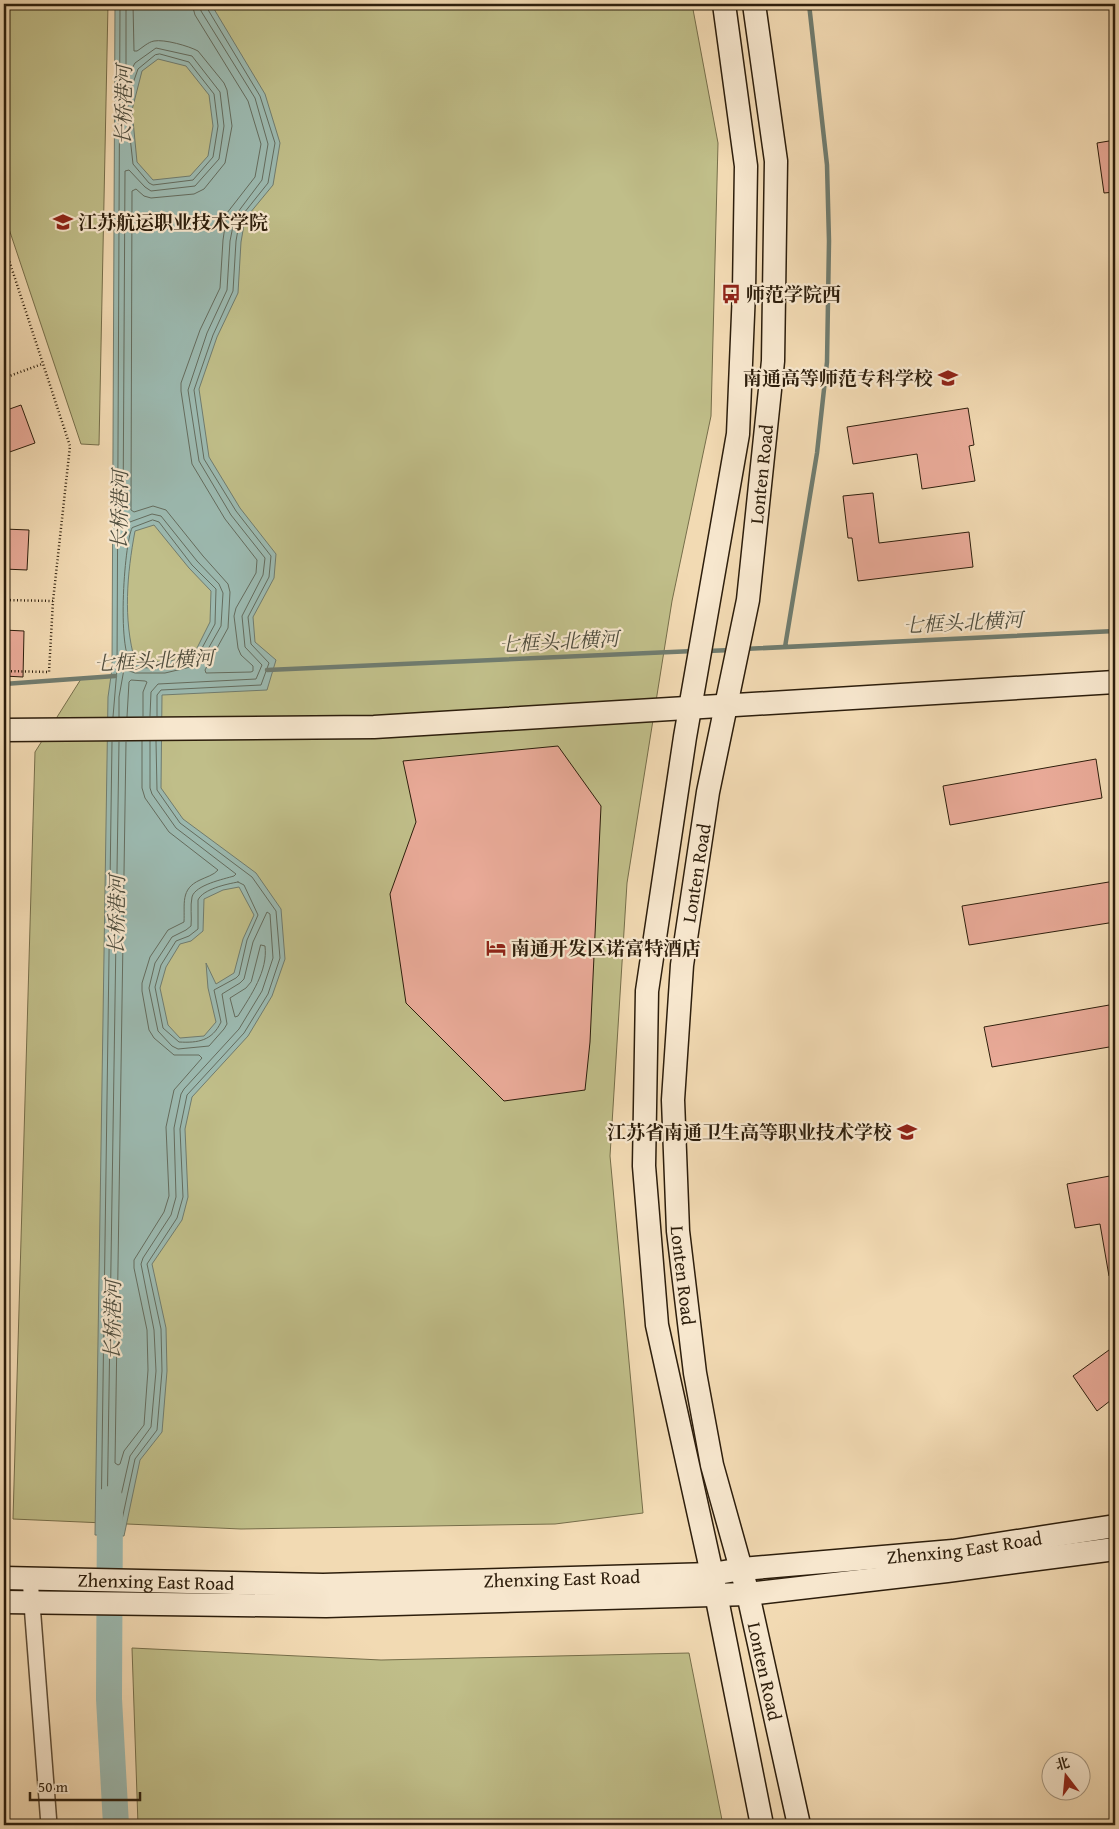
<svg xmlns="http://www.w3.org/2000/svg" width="1119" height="1829" font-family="'Gentium Book Plus','Noto Serif SC',serif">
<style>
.green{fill:#c0be89;stroke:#766e4a}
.water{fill:#9cbab1;stroke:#707c6f;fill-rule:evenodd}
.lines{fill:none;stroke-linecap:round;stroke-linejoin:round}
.shore{stroke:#646c5e;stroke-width:1}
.stream{stroke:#707c6f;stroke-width:4.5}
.river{stroke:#9cbab1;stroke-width:26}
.building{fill:#e9aa98;stroke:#2d1e0c}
.street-casing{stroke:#5e4d36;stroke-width:18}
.secondary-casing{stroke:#2d1e0c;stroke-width:25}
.path{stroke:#2d1e0c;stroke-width:2.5;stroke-dasharray:1 2.5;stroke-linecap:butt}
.street{stroke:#f7e7ce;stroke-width:15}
.secondary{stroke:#f7e7ce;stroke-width:22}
.labels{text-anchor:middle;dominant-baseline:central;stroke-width:4.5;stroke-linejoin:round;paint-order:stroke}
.poi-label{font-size:19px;font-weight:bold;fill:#2d1e0c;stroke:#f7e7ce;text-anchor:start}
.street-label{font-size:19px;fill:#2d1e0c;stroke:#f7e7ce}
.water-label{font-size:20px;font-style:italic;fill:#4e4d3e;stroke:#f7e7ce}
</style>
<rect width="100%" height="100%" fill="#f2dab3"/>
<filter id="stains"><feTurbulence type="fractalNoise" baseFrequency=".004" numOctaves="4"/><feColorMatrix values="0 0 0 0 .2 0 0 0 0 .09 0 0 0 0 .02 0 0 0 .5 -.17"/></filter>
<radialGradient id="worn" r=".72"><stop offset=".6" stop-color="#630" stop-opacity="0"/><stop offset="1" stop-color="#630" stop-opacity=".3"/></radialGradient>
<path class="green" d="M4 4H108L99 445 81 444 4 214Z
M124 4H692L718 143 711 416 672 601 627 883 610 1156 643 1513 555 1524 241 1529 13 1519 35 752 81 679 116 676Z
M132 1648 381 1660 689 1653 723 1825H138Z"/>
<path class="water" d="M115 4H211L265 94 280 143 273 185 245 219 241 242 238 293 217 337 199 389 209 457 240 508 276 554 274 578 253 617 255 642 276 660 267 690 162 695 161 788 183 819 256 873 281 909 285 959 272 996 248 1036 192 1097 185 1129 188 1197 182 1220 152 1264 166 1328 167 1371 162 1432 140 1460 124 1536 95 1535 108 697 112 669ZM158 59 186 66 209 95 213 126 208 156 190 176 153 180 137 162 132 110 142 71ZM154 525 189 568 211 591 210 622 193 656 165 662 135 661C123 619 127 574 135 531ZM239 887 254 915 243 939 234 973 216 984 206 963 208 988 216 1022 204 1036 180 1038 168 1025 160 988 166 967 180 944 191 941 203 931 204 899 223 890Z"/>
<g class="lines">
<path class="shore" d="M133 4 134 51H137C142 48 148 42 154 41 164 39 189 46 198 51L224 83 227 90 232 126 225 163 204 189 194 194 151 198 144 196 136 189 132 191 131 510 134 512 153 506 166 510 203 556 228 584 230 592 228 628 205 670 206 673 251 672 253 671V666L241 655 238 648 234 616 236 608 256 573 257 560 225 519 192 464 181 391V383L200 330 220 288 223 240 227 213 255 177 261 144 248 101 195 15 192 4
M160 54 189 62 214 94 218 126 213 157 193 180 153 185 149 183 133 164 127 110 132 86 138 69 155 55Z
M153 520 159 522 192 565 216 589 215 624 195 661C181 664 146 671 134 666 116 659 124 544 132 528Z
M150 716 151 692 158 684 256 679 262 665 245 647 242 616 263 575 265 558 231 515 199 461 188 390 207 333 227 290 230 241 235 216 262 180 268 144 255 98 201 11 200 4
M157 716V695L161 690 261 685 269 663 251 644 248 617 269 577 271 556 236 511 204 459 194 390 213 335 233 291 236 241 240 218 268 183 275 143 260 96 207 8 206 4
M113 717 117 669 120 4
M119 717V697L124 669 135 673H165L199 665 221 626 223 593 219 584 197 561 161 516 152 514 127 523 123 521 125 171 129 170 145 187 151 191 195 186 219 159 224 126 220 92 192 56 156 48 135 63 130 72H126V4
M127 717 129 682 131 680 145 681 147 682 143 692V716
M112 742 101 1528 103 1530 118 1531 120 1529 135 1459 157 1430 162 1371 161 1329 147 1264 177 1218 183 1197 180 1129 187 1095 244 1033 268 994 280 958 276 911 252 877 180 823 157 790 156 741
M119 742 107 1522 108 1524H113L115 1522 130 1456 151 1427 156 1371 154 1330 141 1264 143 1258 171 1215 176 1197 174 1128 181 1094 184 1089 239 1029 262 991 273 958 270 914 267 912 253 942 244 979 240 983 222 994 227 1024 224 1029 209 1046 178 1049 172 1046 158 1031 149 988 155 963 172 937 186 930 191 926C192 917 190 906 192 897 195 885 224 879 234 876L236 874 176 828 152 794 150 788V741
M126 742 115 1463 118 1465 120 1464 124 1451 144 1425 148 1370 147 1330 134 1268V1260L164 1212 169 1196 166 1127 174 1090 202 1058 199 1055H174L154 1038 149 1030 142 991V983L150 957 168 930 184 922C185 904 180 889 200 880 206 877 214 875 218 870L169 832 145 798 142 788V741
M238 882 244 885 258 915 247 940 239 975 236 978 214 990 221 1022C212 1041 198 1043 179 1042L163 1028 155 987 161 965 176 941 189 936 198 929V900C203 889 227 884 238 882Z
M261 945 265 946C268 971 251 995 238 1016L235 1017 230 998 246 988 251 982Z"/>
<path class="stream" d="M785 647 817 453 827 362 829 241 827 165 809 4
M744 649 1115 631
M707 651 732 650
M267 670 694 651
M4 684 115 676
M1097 1825 1115 1823"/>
<path class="river" d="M110 1499 109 1699 116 1825"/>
</g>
<path class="building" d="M1115 140V192L1104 193 1097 143Z
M21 405 35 443 4 454V411Z
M968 408 974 445 969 446 975 481 922 489 917 454 853 464 847 427Z
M873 493 879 543 969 532 973 567 858 581 852 538H848L843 496Z
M4 529 29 530 27 570 4 569Z
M4 630 24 631 23 677 4 676Z
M558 746 601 806 590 1042 585 1090 504 1101 406 1003 390 894 416 822 403 761Z
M1096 759 1102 798 950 825 943 786Z
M1115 881V922L969 945 962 906Z
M1115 1004V1046L992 1067 984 1027Z
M1115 1175V1275L1109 1276 1100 1224 1075 1228 1067 1184Z
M1109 1350 1115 1358V1397L1097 1411 1073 1376Z"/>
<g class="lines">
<defs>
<path id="street" d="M30 1578 49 1825"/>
<g id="secondary">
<path d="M724 4 746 166 744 291 738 434 685 737 647 991 644 1166 657 1325 712 1574 762 1825"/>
<path id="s1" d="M754 4 776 161 773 361 748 600 708 792 682 965 673 1100 678 1231 695 1373 712 1465 748 1594 799 1825"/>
<path d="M4 730 374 727 1115 682"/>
<path id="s2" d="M4 1578 323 1585 712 1574 742 1569 953 1551 1115 1526"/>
<path d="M4 1602 326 1606 748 1594 947 1571 1115 1549"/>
</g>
</defs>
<use href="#street" class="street-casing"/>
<use href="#secondary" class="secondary-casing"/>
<path class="path" d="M4 245 70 446 53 601 4 600
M4 378 42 364
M4 671 49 672 53 601"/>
<use href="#street" class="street"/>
<use href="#secondary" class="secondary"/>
</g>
<defs>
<symbol id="university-bare" viewBox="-9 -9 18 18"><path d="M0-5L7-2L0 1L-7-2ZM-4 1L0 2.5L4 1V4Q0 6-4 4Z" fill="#8f2418" stroke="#f7e7ce" stroke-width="2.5" paint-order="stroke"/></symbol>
<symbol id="bus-bare" viewBox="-9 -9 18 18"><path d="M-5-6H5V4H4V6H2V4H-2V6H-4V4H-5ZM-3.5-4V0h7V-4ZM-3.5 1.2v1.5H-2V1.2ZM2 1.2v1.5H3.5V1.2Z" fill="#8f2418" stroke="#f7e7ce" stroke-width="2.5" paint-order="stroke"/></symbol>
<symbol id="school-bare" viewBox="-9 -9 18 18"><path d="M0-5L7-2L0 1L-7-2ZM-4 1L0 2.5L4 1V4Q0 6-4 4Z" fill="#8f2418" stroke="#f7e7ce" stroke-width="2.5" paint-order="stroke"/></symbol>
<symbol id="hotel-bare" viewBox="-9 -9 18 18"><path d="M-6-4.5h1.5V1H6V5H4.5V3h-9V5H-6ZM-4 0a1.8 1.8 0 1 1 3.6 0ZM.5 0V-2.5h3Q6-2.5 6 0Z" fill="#8f2418" stroke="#f7e7ce" stroke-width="2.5" paint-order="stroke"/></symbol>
</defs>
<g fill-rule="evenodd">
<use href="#university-bare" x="49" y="208" width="28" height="28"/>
<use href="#bus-bare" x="717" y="280" width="28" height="28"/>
<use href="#school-bare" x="934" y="364" width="28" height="28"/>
<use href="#hotel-bare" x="482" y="934" width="28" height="28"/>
<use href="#school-bare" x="893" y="1118" width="28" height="28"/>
</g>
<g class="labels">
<g class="poi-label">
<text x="78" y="222">江苏航运职业技术学院</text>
<text x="746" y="294">师范学院西</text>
<text x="933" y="378" text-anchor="end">南通高等师范专科学校</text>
<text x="511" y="948">南通开发区诺富特酒店</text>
<text x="892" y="1132" text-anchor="end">江苏省南通卫生高等职业技术学校</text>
</g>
<g class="street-label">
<text transform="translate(761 474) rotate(-84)">Lonten Road</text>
<text transform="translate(696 873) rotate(-81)">Lonten Road</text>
<text stroke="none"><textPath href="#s1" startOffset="1281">Lonten Road</textPath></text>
<text stroke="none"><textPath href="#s2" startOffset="962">Zhenxing East Road</textPath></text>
<text stroke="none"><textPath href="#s2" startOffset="558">Zhenxing East Road</textPath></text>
<text stroke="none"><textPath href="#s2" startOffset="152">Zhenxing East Road</textPath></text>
<text stroke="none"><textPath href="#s1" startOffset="1686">Lonten Road</textPath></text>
</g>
<g class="water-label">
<text transform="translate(123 105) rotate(-89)">长桥港河</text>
<text transform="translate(119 510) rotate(-89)">长桥港河</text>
<text transform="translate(963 622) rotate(-3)">七框头北横河</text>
<text transform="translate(559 641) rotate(-3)">七框头北横河</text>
<text transform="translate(154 660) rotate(-3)">七框头北横河</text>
<text transform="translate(116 915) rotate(-89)">长桥港河</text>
<text transform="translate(112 1320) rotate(-89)">长桥港河</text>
</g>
</g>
<rect width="1119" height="1829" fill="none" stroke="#f2dab3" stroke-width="20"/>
<rect x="5" y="5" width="1109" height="1819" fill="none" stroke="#2d1e0c" stroke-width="2.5"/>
<rect x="10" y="10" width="1099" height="1809" fill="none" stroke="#2d1e0c"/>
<g transform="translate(1066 1776) rotate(344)"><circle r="24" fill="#f7e7ce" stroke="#a69780"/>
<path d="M0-4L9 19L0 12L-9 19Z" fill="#8f2418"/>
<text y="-8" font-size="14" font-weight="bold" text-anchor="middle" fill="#2d1e0c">北</text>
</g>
<path d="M30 1792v8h110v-8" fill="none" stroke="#2d1e0c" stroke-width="2.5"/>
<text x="38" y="1792" font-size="15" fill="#2d1e0c" stroke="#f7e7ce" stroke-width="4" paint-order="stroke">50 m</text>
<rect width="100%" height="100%" filter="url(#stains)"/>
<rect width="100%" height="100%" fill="url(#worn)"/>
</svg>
